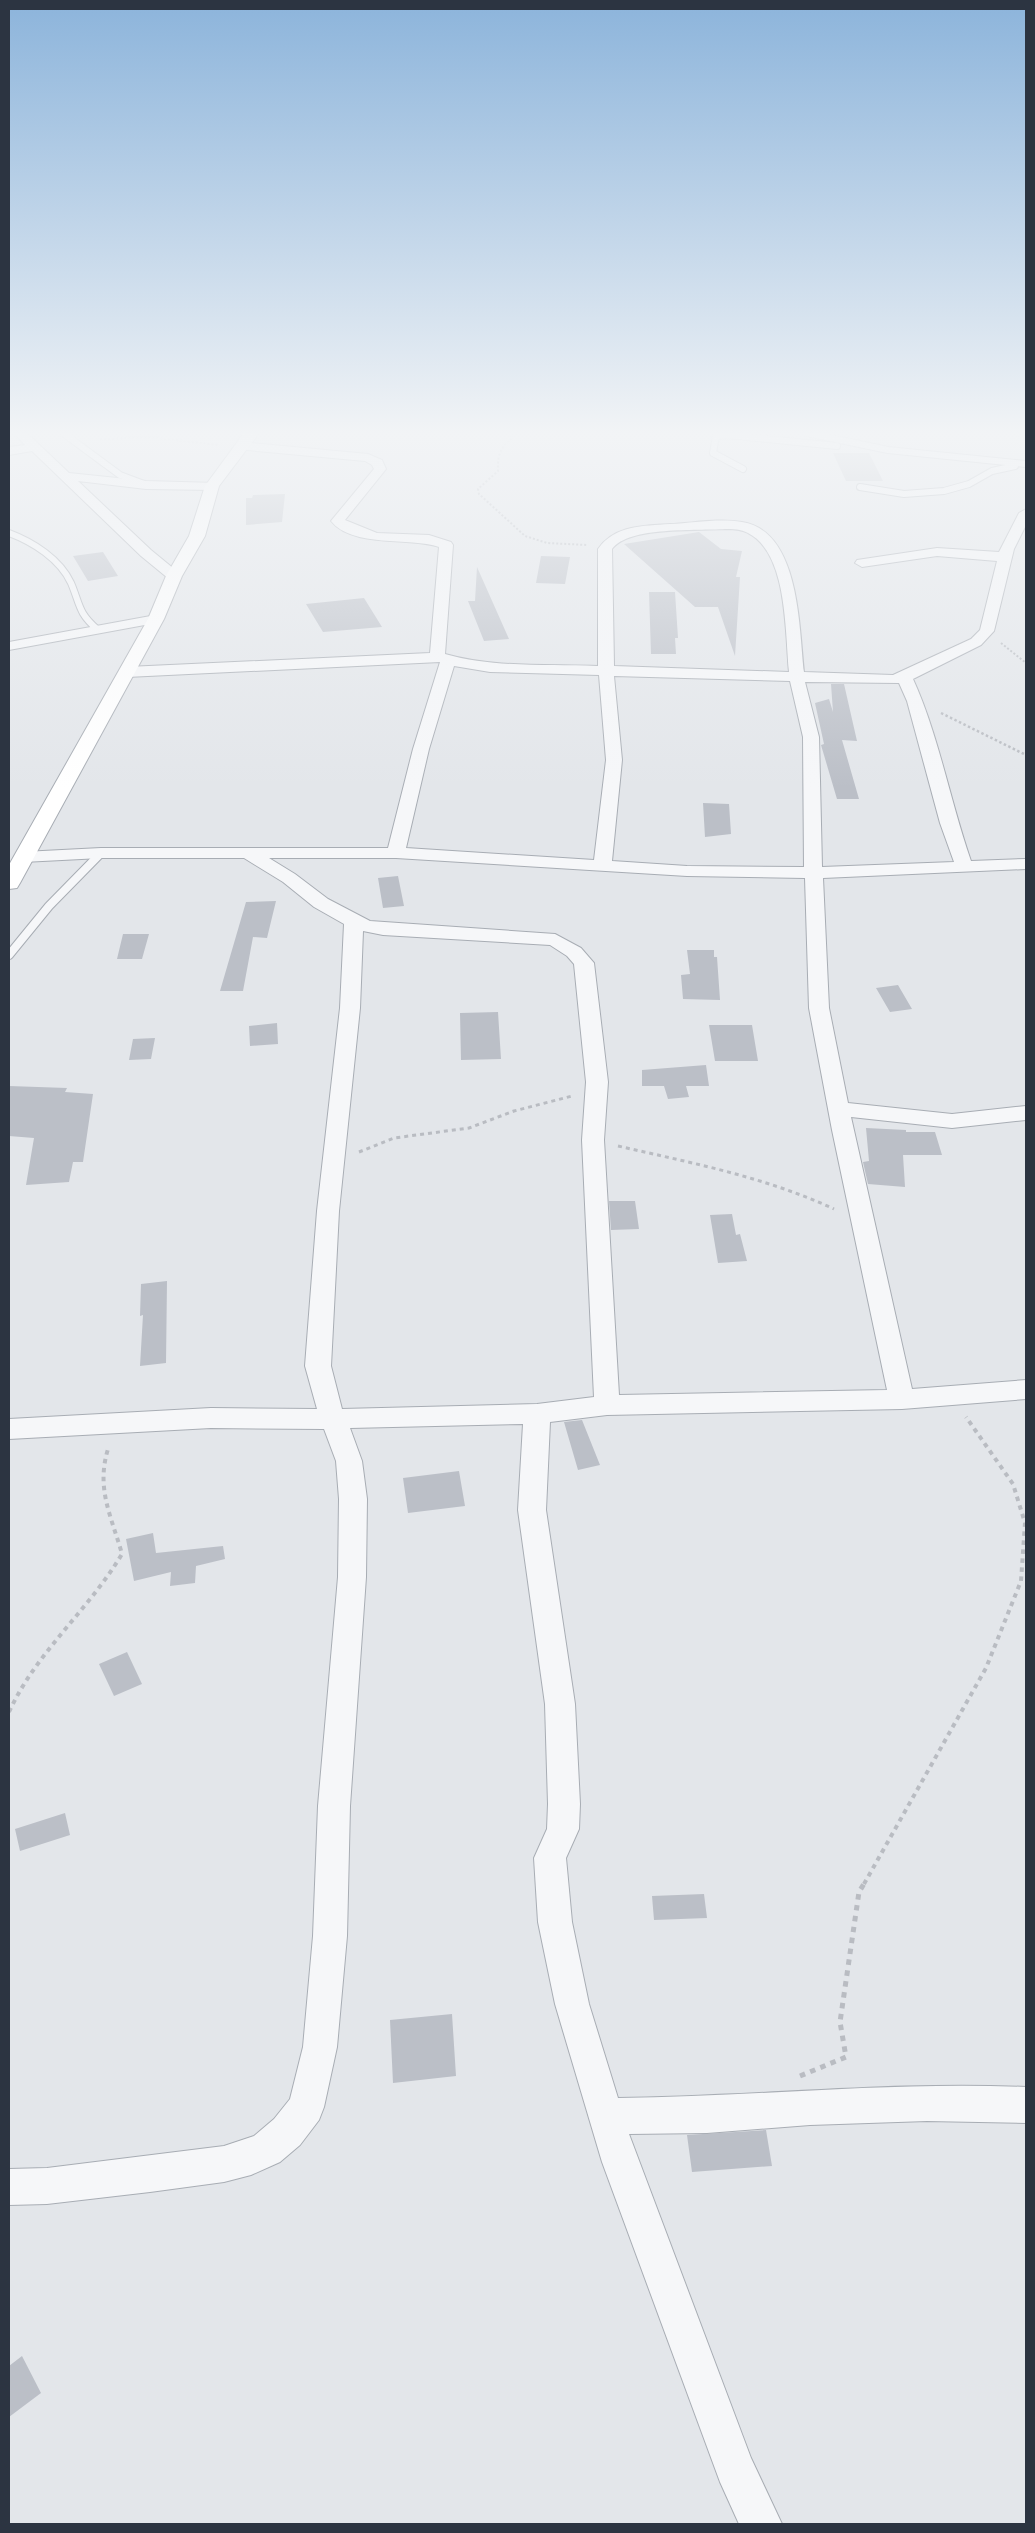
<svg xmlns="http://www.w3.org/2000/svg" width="1035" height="2533" font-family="'Space Grotesk',sans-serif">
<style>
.building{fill:#bbbfc7}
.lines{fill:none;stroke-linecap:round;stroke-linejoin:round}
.lane-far1-casing{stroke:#a8adb4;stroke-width:8}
.lane-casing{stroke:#a8adb4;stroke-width:10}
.street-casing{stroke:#a8adb4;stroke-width:2}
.secondary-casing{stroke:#a8adb4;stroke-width:2}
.path-far4{stroke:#b9bcc2;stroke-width:2;stroke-dasharray:2 2;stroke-linecap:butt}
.path-far3{stroke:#b9bcc2;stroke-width:2.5;stroke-dasharray:2.5 2.5;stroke-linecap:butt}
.path-far2{stroke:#b9bcc2;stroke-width:3;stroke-dasharray:4 4;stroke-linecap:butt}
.path-far1{stroke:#b9bcc2;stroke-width:4;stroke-dasharray:4.5 4.5;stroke-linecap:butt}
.path{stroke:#b9bcc2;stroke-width:5;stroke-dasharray:5.5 5.5;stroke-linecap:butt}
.lane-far1{stroke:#f6f7f9;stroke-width:6}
.lane{stroke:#f6f7f9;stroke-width:8}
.street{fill:#f6f7f9;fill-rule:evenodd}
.secondary{fill:#fff;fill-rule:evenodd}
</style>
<rect width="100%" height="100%" fill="#e3e6ea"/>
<path class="building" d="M833 453H869L883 481H846Z
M285 494 282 522 246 525V498H252L253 495Z
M699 532 721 549 742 551 736 577H740L735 656 718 607H695L624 544Z
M103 552 118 576 88 581 73 556Z
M541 556 570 557 565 584 536 583Z
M477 567 509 639 484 641 468 601H475Z
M649 592H675L678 638H675L676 654H651Z
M364 598 382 627 323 632 306 604Z
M831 684H844L857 741 842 740 859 799H837L821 745 824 744 815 703 829 699 833 712Z
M703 803 729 804 731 834 705 837Z
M398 876 404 906 383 908 378 878Z
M276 901 267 938 253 937 243 991H220L246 902Z
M123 934H149L142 959H117Z
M687 950H714V957H717L720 1000 683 999 681 975 690 974Z
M898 985 912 1009 890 1012 876 988Z
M498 1012 501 1059 461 1060 460 1013Z
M277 1023 278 1044 250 1046 249 1026Z
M709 1025H752L758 1061H715Z
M155 1038 151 1059 129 1060 133 1039Z
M706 1065 709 1086H686L689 1097 668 1099 664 1086H642V1070Z
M9 1086 67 1088 65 1092 93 1094 83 1162H73L69 1182 26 1185 34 1138 9 1136Z
M866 1128 906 1130V1132H935L942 1155H903L905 1187 868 1184 863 1162 869 1161Z
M609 1201H635L639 1229 611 1230Z
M732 1214 736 1235 740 1234 747 1261 718 1263 710 1215Z
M167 1281 166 1363 140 1366 143 1315 140 1316 141 1284Z
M582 1420 600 1465 578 1470 564 1422Z
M459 1471 465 1506 408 1513 403 1478Z
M153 1533 156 1553 223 1546 225 1559 196 1566 195 1583 170 1586 171 1572 134 1581 126 1539Z
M127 1652 142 1684 114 1696 99 1664Z
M65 1813 70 1835 20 1851 15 1829Z
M704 1894 707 1918 654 1920 652 1896Z
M452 2014 456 2076 393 2083 390 2020Z
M766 2130 772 2166 692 2172 687 2135Z
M22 2356 41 2393 9 2417V2366Z"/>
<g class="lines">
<defs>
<path id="lane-far1" d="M63 433 120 475 144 484
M807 433 888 450 1026 464
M743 469 713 453 716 436 727 435 837 446
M860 487 904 494 944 491 969 484 992 471 1015 466
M9 533C33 542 60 559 71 583 80 604 78 613 97 629"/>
<path id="lane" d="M9 955 49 906 101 853"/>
<path id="street" d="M14 433H27L69 473 146 481 217 483 218 486 212 490 146 489 78 481 151 550 179 573 181 576 179 579H169L141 556 32 451 9 455V447L25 445Z
M240 442 368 454 382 460 386 469 345 520 377 533 429 535 451 542 453 545 445 654C494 668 548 664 598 666V549C615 525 643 526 670 524 693 523 719 518 742 522 800 531 799 628 804 672L893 675 971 639 980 630 997 561 937 556 862 567 855 563 857 560 937 548 999 552 1019 513 1026 509V525L1014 549 994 631 981 645 913 679C939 736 950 801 971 861L1026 859V869L823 878 829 1008 848 1103 952 1114 1026 1106V1120L952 1128 851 1117 912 1389 1026 1380V1399L902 1409 607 1415 550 1422 546 1510 575 1704 580 1804 579 1829 566 1858 572 1922 589 2004 618 2098C754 2097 890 2081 1026 2087V2123L927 2121 810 2125 707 2133 629 2134 751 2458 782 2524H739L720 2482 602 2162 555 2004 538 1922 534 1858 547 1829 548 1804 545 1704 518 1510 523 1424 350 1428 362 1461 367 1499 366 1577 350 1806 347 1936 337 2047 324 2107 319 2120 300 2145 280 2162 251 2175 224 2182 150 2192 47 2204 9 2205V2169L47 2168 224 2146 254 2136 274 2119 290 2099 303 2047 313 1936 318 1806 338 1577 339 1499 336 1461 324 1429 211 1428 9 1439V1419L211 1408 317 1409 305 1366 317 1211 340 1008 344 924 314 907 283 882 244 858H101L23 862 17 861 14 857 17 853 23 852 101 848H388L413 749 440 662 127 677 119 672 127 667 430 653 439 547C410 537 352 548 331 521L374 469 372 465 365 461 236 449 234 446ZM725 529C733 529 741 529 748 533 788 553 785 633 789 672L614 666 612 549C629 526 697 531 725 529ZM454 666 490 672 599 675 606 760 594 860 406 848 429 749ZM614 676 790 681 803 737 804 867 687 866 612 861 622 760ZM805 682 899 683 907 701 940 823 954 862 822 867 819 737ZM269 858H396L687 876 805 878 809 1008 832 1130 887 1390 619 1395 604 1140 608 1082 594 963 581 948 555 934 370 921 328 899 295 874ZM363 931 383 935 550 945 567 956 574 964 586 1082 582 1140 594 1397 537 1404 342 1409 331 1366 339 1211 360 1008Z
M156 615 163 619 161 622 9 650V642Z"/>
<path id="secondary" d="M244 433H259L219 486 205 536 182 576 164 619 20 883 17 888 9 889V865L148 619 166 576 189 536 205 486Z"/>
</defs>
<use href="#lane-far1" class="lane-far1-casing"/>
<use href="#lane" class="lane-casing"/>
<use href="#street" class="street-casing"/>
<use href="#secondary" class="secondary-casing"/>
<path class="path-far4" d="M518 433C503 445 497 451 498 471L478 489 479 494 525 536 547 543 587 545
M100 439 149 437 218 445
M1001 643 1026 663"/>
<path class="path-far3" d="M941 713 1026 755"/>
<path class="path-far2" d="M618 1146C692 1163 765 1177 834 1209
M359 1152 394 1138 469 1128 514 1111 572 1096"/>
<path class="path-far1" d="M9 1712C37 1651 88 1611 122 1554 111 1515 95 1487 109 1446
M864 1884 986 1668 1021 1581 1025 1523 1013 1484 966 1417"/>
<path class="path" d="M800 2076 846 2057 840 2022 859 1892 865 1882"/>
<use href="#lane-far1" class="lane-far1"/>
<use href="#lane" class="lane"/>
<use href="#street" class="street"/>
<use href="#secondary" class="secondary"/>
</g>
<linearGradient id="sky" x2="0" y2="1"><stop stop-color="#8cb4db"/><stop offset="0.55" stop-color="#f2f4f6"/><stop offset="1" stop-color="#f2f4f6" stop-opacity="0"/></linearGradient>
<rect width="1035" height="788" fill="url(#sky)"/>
<rect width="1035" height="2533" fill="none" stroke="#2c3441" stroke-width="20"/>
</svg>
